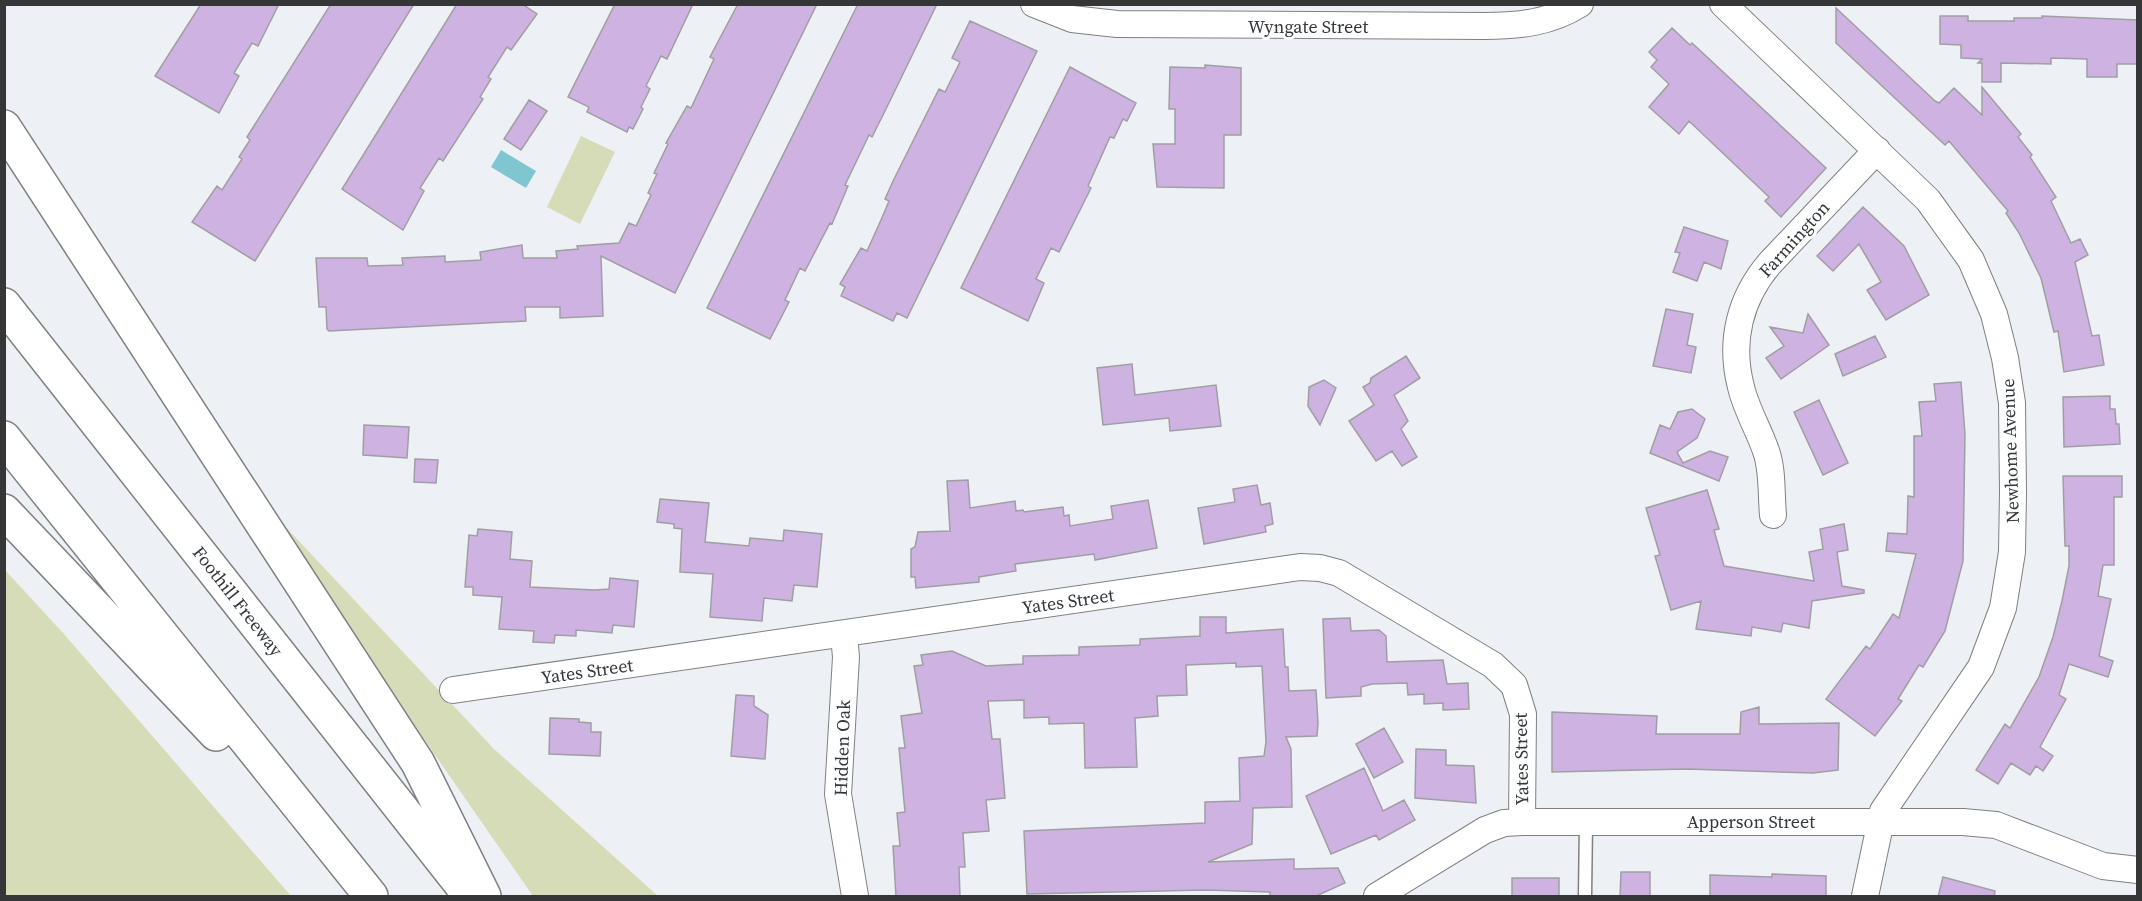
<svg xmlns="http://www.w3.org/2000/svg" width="2142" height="901" font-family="'Source Serif 4',serif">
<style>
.green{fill:#d6dbb8}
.water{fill:#7fc6d1}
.building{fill:#ceb2e2;stroke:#a19ea3;stroke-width:1.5}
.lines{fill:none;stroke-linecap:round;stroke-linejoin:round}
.service-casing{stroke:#7d8185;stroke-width:15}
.minor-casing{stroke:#7d8185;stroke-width:28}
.motorway-casing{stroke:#7d8185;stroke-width:36}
.service{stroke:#fff;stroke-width:12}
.minor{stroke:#fff;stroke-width:26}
.motorway{stroke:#fff;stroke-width:33}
.labels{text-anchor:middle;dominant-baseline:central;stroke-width:6;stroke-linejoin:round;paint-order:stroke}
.street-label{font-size:18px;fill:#343638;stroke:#fdfeff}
</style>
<rect width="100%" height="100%" fill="#edf1f6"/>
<path class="green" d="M581 136 615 152 580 224 547 207Z
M251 490 494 749 658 896H533Z
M5 570 63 633 291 896H5Z"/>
<path class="water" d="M501 150 536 171 526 188 491 167Z"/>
<path class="building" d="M201 4H279L258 46 252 43 234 73 239 76 219 113 155 76Z
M331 4H414L255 261 192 222 217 186 222 190 242 159 239 157 250 140 247 137Z
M457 4H522L537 14 511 50 507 47 488 77 491 79 480 97 483 99 443 161 439 158 420 188 424 191 403 230 342 189Z
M615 4H693L667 59 661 56 646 86 650 89 641 107 643 109 633 129 629 127 627 132 587 112 589 107 568 97Z
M738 4H817L675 293 601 256 603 316 560 318V307H525L526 321 329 331 327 329 326 307H319L316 258H367L368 266 403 265 402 258 445 256V262L481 260 480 252 522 245 523 258H557L556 251 578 249 577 246 619 243 629 223 636 226 651 195 648 193 657 174 654 173 668 144 666 143 687 106 691 108 714 59 710 57Z
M858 4H937L885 111 872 137 869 135 845 185 848 186 832 224 830 223 805 271 800 268 785 300 789 302 770 339 707 308Z
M1836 8 1935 101 1939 103 1954 88 1982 115V87L2021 134 2018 137 2032 155 2030 157 2056 197 2051 201 2071 243 2080 239 2088 255 2075 262 2092 336 2099 335 2104 365 2064 372 2058 331 2054 332 2041 278 2019 233 2006 213 2008 211 1949 141 1945 145 1836 43Z
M1940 16H1968V21H2014V18H2042V16L2138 20V64H2117V77H2087V59L2051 58V64L2001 63V82H1982V63H1978L1982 59 1961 58V45L1940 44Z
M970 21 1037 51 907 318 897 313 893 321 841 296 845 287 840 284 861 248 867 251 881 220 889 201 885 199 894 179 939 89 945 92 960 62 952 58Z
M1672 28 1690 45 1692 43 1826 168 1781 217 1765 201 1769 197 1689 121 1679 134 1649 107 1669 84 1651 67 1657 60 1649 52Z
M1205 65 1241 68V135H1224V188L1157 187 1153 144H1175V109H1169L1170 67 1205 68Z
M1070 67 1136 103 1127 121 1123 119 1114 138 1110 137 1088 186 1091 188 1059 252 1051 248 1036 279 1044 283 1028 321 961 288Z
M529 100 547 111 521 150 504 139Z
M1863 207 1904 246 1929 295 1886 320 1867 290 1881 282 1859 244 1833 271 1817 256Z
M1684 227 1728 241 1721 269 1704 262 1697 281 1673 272 1680 253 1675 252Z
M1666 309 1693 314 1687 345 1696 347 1691 373 1653 366Z
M1808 314 1829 345 1781 379 1766 358 1784 346 1770 327 1803 333Z
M1875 336 1886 357 1843 376 1835 354Z
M1406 356 1420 378 1394 395 1408 421 1401 429 1417 457 1402 466 1392 451 1376 461 1349 421 1374 405 1363 387 1370 383 1371 378Z
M1132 364 1135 395 1216 385 1221 426 1170 431 1169 418 1103 425 1097 368Z
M1324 380 1336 388 1320 425 1308 406 1309 387Z
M1961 382 1965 434 1963 561 1945 631 1923 667 1919 665 1898 699 1902 701 1875 736 1826 699 1866 646 1870 649 1893 614 1899 618 1916 554 1886 551 1888 533 1907 534 1908 496 1914 497V436H1922L1919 402 1936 401 1934 384Z
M2110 396V409H2115L2116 424H2119L2120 444 2064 447 2063 397Z
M1819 400 1848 463 1823 475 1794 412Z
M1692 409 1705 419 1697 438 1677 452 1683 463 1710 451 1728 457 1719 481 1650 453 1660 425 1670 429 1678 412Z
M364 425 409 427 407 458 363 455Z
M415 459 438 460 436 483 414 482Z
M2063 476H2122V497H2114V565H2103L2098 596 2111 599 2099 656 2113 661 2108 677 2069 664 2059 695 2066 699 2040 747 2053 756 2043 771 2036 766 2030 775 2011 763 1998 784 1976 770 2005 724 2010 728 2039 677 2053 637 2062 601 2069 566V546H2065Z
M968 480 970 508 1015 501 1016 511 1023 510 1024 512 1063 507 1064 516 1069 515 1070 526 1113 519 1111 506 1148 500 1157 548 1095 560 1094 554 1015 564 1016 571 979 577V582L916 588 915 577H911V549L915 547 918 532 950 531 947 481Z
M1257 485 1261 505 1270 503 1273 524 1265 526 1266 532 1204 544 1198 508 1235 502 1233 489Z
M1707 490 1719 529 1714 530 1724 566 1814 581 1809 552 1823 549 1820 529 1844 524 1848 550 1837 552 1842 586 1864 590V593L1812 601 1809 628 1783 623 1781 632 1752 627 1751 636 1696 629 1701 601 1671 610 1655 556 1660 555 1646 508Z
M660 499 709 503 705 542 749 546 750 538 783 541 784 530 822 534 817 587 794 585 792 601 764 598 762 621 710 617 713 574 680 572 682 529 674 528V524L657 522Z
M478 529 512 532 510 559 532 561 530 587 595 590 609 589 610 578 638 581 634 627 613 625 612 633 576 630V636L555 635 554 643 533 642 534 631 499 629 502 597 473 595V587H465L469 535 477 536Z
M1200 617H1226V633L1283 629 1285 667H1288L1289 691 1316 690 1318 723 1317 736 1286 737 1291 749 1292 807 1253 808 1252 844 1208 862 1294 859V869L1338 868 1345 883 1314 897H1270V892L1206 890 1027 894 1024 831 1205 823V802L1240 801 1239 758 1264 756 1266 742 1262 666 1236 667V663L1186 665 1187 695 1157 696 1158 716 1135 718 1137 767 1085 768 1084 723 1049 724V717L1024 718V700L988 701 992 739H1000L1005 798 986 800 989 831 963 833 965 867H959L960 897H896L893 846H900L897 813 905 812 899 748H905L901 716 922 713 914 666 923 665 921 655 952 651 986 666 1023 664V656L1079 655V647L1140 645V639L1200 636Z
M1350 618 1351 631 1379 630 1386 636 1387 662 1443 660 1447 684 1468 683 1469 709 1443 710V703L1424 704V694L1408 695 1407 683 1372 684 1361 687V696L1326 698 1323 619Z
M736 695 754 696V706L768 715 765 759 731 756Z
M1759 707V724L1839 723 1838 770 1813 773 1687 769 1552 772V712L1657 716 1656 734H1740L1741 712Z
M550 718 579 719V722L591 723V732H601L600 756 549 754Z
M1384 728 1403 762 1374 778 1356 744Z
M1416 749 1446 750V765L1474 766 1476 803 1415 798Z
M1364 768 1383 811 1404 800 1415 820 1379 840 1376 835 1331 854 1306 796Z
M1621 872H1650V897H1620Z
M1772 874 1826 876V897H1710V875L1772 877Z
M1943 877 1995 891 1994 897H1938Z
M1512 878H1559V897H1512Z"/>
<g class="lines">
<defs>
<path id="service" d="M1585 896 1586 822"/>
<path id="minor" d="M1034 4 1072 19 1117 24 1484 26C1518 26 1550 23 1580 4
M1723 4 1928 200 1971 260 1994 314 2005 358 2012 403 2013 492 2012 552 2003 608 1981 667 1883 811 1865 896
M1773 515C1771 495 1773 470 1766 451 1759 430 1746 409 1741 387 1729 341 1740 298 1770 263L1877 150
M844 635 846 657 838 794 855 896
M453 690 1300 567 1320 568 1339 573 1493 665 1514 685 1523 714 1522 822
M1377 896 1485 830 1504 823 1522 822H1963L1996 825 2103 866 2138 870"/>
<path id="motorway" d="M4 127 418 763 484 896
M4 305 464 888
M4 438 371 896
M4 511 216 734"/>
</defs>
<use href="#service" class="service-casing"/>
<use href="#minor" class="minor-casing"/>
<use href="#motorway" class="motorway-casing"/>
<use href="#service" class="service"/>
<use href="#minor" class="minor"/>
<use href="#motorway" class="motorway"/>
</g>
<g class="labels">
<g class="street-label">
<text x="1308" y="26">Wyngate Street</text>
<text transform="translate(1794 239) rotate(-48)">Farmington</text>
<text transform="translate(2010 451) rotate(-92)">Newhome Avenue</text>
<text transform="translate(238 601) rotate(52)">Foothill Freeway</text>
<text transform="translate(1068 601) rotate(-8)">Yates Street</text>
<text transform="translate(587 671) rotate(-8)">Yates Street</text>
<text transform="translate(842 748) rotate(-88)">Hidden Oak</text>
<text transform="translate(1521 759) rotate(-91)">Yates Street</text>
<text x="1751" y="821">Apperson Street</text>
</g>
</g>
<rect width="2142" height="901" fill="none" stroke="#343638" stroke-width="12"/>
</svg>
